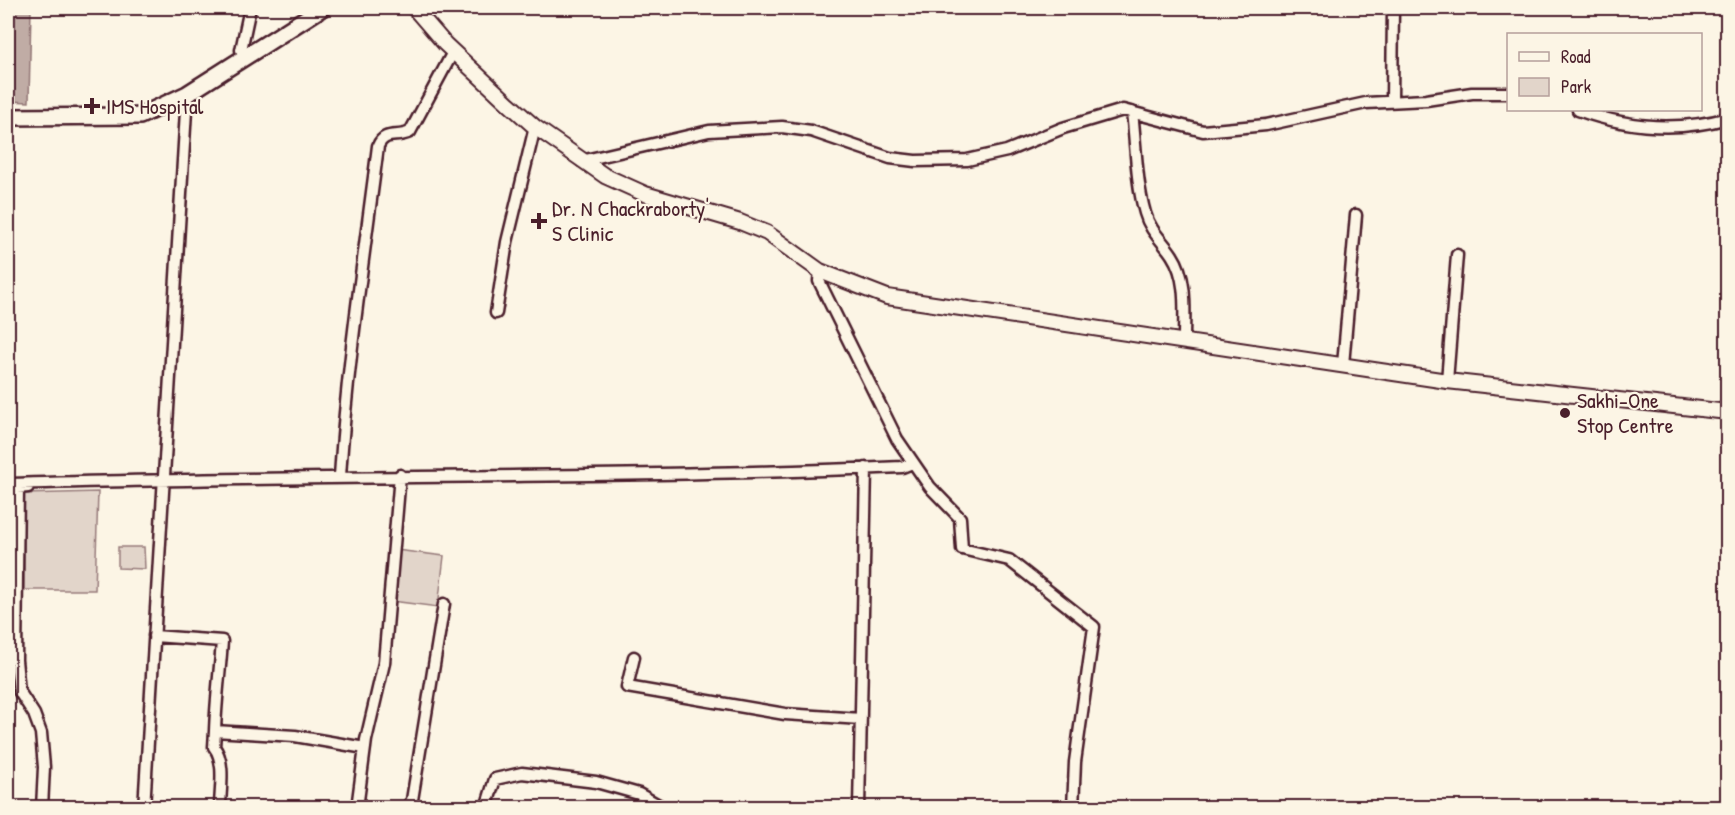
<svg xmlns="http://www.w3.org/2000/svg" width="1735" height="815" font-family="'Patrick Hand',sans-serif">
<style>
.green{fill:#e2d5ca;stroke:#967a7a;stroke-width:1.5}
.water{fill:#c0aca5;stroke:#917474;stroke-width:1.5}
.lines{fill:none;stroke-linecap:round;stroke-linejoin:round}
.minor-casing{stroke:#4a1f2b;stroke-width:15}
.major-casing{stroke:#4a1f2b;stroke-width:18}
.highway-casing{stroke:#4a1f2b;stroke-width:20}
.minor{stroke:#fcf5e5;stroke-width:10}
.major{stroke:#fcf5e5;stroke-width:14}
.highway{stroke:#fcf5e5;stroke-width:15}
.poi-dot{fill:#4a1f2b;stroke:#fcf5e5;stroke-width:2}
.labels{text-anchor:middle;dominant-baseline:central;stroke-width:4.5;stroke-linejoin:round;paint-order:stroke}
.poi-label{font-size:22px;fill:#4a1f2b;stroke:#fcf5e5;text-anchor:start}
</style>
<rect width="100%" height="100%" fill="#fcf5e5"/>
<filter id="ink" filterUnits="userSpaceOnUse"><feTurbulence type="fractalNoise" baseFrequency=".0167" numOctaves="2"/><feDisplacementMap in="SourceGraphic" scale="12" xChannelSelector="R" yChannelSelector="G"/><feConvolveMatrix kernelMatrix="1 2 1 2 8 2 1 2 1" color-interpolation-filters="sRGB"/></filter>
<g filter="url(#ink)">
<path class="green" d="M98 492 95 590H24V494Z
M118 547H144L145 569 118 568Z
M396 550 444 556 438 607 392 601Z"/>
<path class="water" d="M8 8H31L29 102 8 101Z"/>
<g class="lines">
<defs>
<path id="minor" d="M245 55 241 50 250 8
M1392 101 1393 8
M1578 110C1627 128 1678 132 1728 118
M1132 112C1136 145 1136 182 1145 213 1150 231 1162 240 1172 255 1188 279 1184 312 1184 340
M581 161 709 131 782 127 811 131 890 158 915 161 967 160 1007 151 1063 128 1123 110 1203 131 1266 125 1366 103 1426 100 1472 93H1508
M820 271 819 281 897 439 930 487 960 518 962 549 1009 560 1094 627 1075 762 1073 808
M496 313 507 242 535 127
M1343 365 1356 215
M1447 381 1457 255
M340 476C347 365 364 256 378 146 385 130 397 139 410 132L453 52
M8 484C306 474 604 480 902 467L912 463
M28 487 18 488 16 660 19 691 34 714 41 733 44 767 42 808
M154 636 222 641C220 671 216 700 215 731L295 736 365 748
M634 657 627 687 785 714 861 719
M215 731 214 747C226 762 220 790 220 808
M144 808 187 94
M357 808 366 740 384 663 400 475
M407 808 412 800 444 604
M486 808 495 779 522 773 596 782 639 794 664 808
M859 808 866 468"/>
<path id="major" d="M414 8 445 44 509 104 535 127 605 176 645 194 740 222 767 233 820 271 887 297 1447 381 1728 412"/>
<path id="highway" d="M8 117 140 116 187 94 322 8"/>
</defs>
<use href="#minor" class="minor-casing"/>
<use href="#major" class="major-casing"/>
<use href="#highway" class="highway-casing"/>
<use href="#minor" class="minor"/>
<use href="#major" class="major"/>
<use href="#highway" class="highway"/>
</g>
</g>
<g class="poi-dot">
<path d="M89 97h6v6h6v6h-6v6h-6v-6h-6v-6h6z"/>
<path d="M536 212h6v6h6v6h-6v6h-6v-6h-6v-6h6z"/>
<circle cx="1565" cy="413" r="6"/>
</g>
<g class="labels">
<g class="poi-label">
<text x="106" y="106">IMS Hospital</text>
<text x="552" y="208">Dr. N Chackraborty'<tspan x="552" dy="25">S Clinic</tspan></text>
<text x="1577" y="400">Sakhi-One<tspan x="1577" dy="25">Stop Centre</tspan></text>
</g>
</g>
<rect width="1735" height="815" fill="none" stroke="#fcf5e5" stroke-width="30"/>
<rect x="15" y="15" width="1705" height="785" fill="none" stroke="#4a1f2b" stroke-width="2" filter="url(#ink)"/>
<rect x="1507" y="33" width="195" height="78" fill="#fcf5e5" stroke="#b59f9b" stroke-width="1.5"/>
<rect x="1519" y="52" width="30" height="9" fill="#fcf5e5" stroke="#b59f9b" stroke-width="1.5"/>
<text x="1561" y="63" font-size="18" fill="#4a1f2b">Road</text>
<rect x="1519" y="78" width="30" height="18" fill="#e2d5ca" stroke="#b59f9b" stroke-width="1.5"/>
<text x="1561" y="93" font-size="18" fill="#4a1f2b">Park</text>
</svg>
